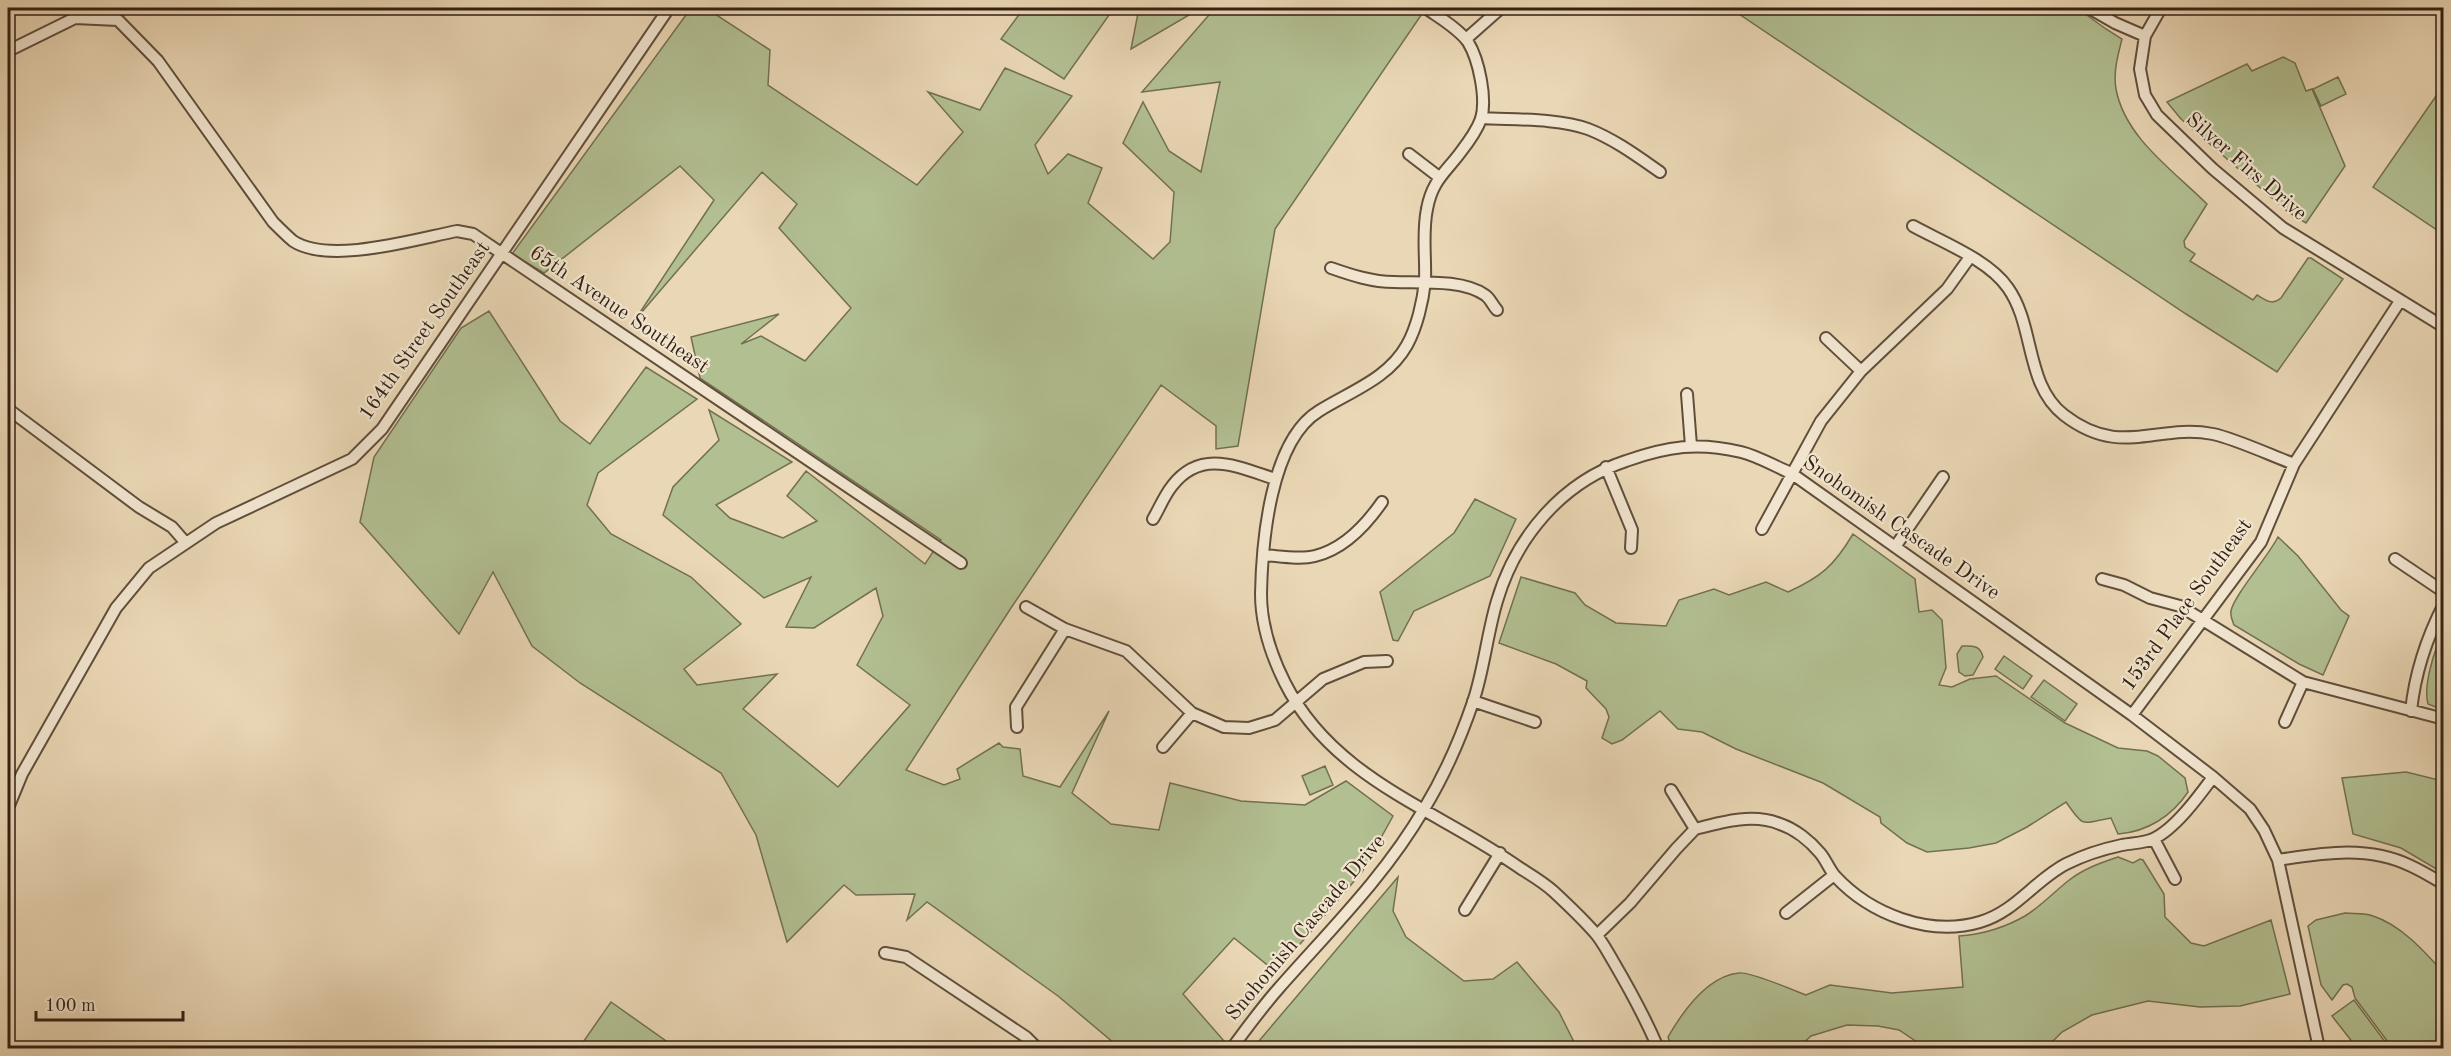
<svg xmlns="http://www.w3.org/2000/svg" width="2451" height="1056" font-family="'Old Standard TT',serif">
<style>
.green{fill:#b2bf91;stroke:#727052;stroke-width:1.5}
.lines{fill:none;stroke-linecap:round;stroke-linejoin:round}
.minor-casing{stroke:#604e3c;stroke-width:14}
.minor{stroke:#f1e5cf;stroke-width:10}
.labels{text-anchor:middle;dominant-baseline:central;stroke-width:4.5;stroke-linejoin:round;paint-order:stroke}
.street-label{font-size:21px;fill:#322114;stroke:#f1e5cf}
</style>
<rect width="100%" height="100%" fill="#ead7b5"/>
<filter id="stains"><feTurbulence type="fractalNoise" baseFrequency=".00333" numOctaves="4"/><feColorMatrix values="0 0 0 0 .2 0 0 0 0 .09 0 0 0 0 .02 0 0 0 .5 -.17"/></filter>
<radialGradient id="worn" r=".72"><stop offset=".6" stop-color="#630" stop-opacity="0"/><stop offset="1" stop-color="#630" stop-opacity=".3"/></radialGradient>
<path class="green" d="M691 8H706L770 50 768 85 917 185 963 132 928 92 980 110 1005 68 1072 96 1035 145 1048 174 1068 154 1102 168 1088 203 1153 259 1170 242 1174 192 1123 143 1143 102 1169 151 1201 172 1220 82 1142 92 1215 8H1426L1275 229 1238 446 1216 449V426L1161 385 1011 608 906 770 944 785 960 779 957 769 999 743 1003 747 1020 749 1023 776 1060 787 1109 711 1072 793 1111 824 1159 830 1170 783 1241 801 1305 805 1346 781 1393 816 1362 872 1276 972 1234 938 1183 994 1224 1041 1219 1048H1120L1058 996 927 902 907 920 915 894 856 895 844 885 787 942 756 835 721 773 580 683 532 646 493 572 459 634 360 522 374 457 461 328 489 311 560 421 590 444 646 367 697 399 598 473 587 505 611 534 691 577 741 624 684 669 697 685 777 674 743 709 838 787 910 705 857 665 883 616 876 588 814 628 786 627 811 577 764 598 663 515 673 487 719 440 709 410 792 462 716 505 730 518 783 538 817 521 787 496 806 471 925 564 941 540 700 378 691 337 779 314 741 344 761 336 805 361 851 308 779 228 797 204 762 172 635 320 714 200 680 166 544 273 512 254Z
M1024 8H1114L1064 79 1001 39Z
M1139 8H1201L1131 49Z
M1730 8H2077L2106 29 2122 39C2118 55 2113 72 2116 89 2125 138 2174 171 2207 204L2184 241 2185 247 2195 254 2190 261 2253 300 2257 295C2266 300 2272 306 2281 298L2308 258H2311L2343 279 2277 372 2186 314Z
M2283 57 2295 63 2306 91 2312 89 2345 166 2306 223 2288 212 2181 119 2167 102 2247 64 2252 71Z
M2338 77 2346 94 2321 106 2313 89Z
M2443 86V234L2373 187Z
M1475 499 1516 519 1490 576 1414 611 1398 641 1393 640 1380 592 1454 533Z
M1853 534 1915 579 1919 612 1932 610 1942 620 1946 668 1939 685 1952 687 1970 679 1996 676 2065 723 2118 748 2147 751 2158 756 2185 778 2188 792C2172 816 2147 832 2118 834L2111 818C2080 823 2085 829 2066 802L2027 827 1996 843 1969 848 1927 852 1907 843 1881 823 1880 817 1823 783 1736 749 1702 732 1678 729 1660 711 1622 740 1612 744 1602 738 1609 717 1606 709 1586 688 1587 681 1556 664 1499 643 1521 577 1575 593 1585 605 1616 623 1666 626 1679 600 1714 589 1729 595 1766 582 1788 592C1821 577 1834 566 1853 534Z
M2278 537 2298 556 2341 610 2349 616 2323 675 2299 664 2234 625C2232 620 2230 616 2231 611 2233 597 2269 555 2278 537Z
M2443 634V710L2428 704C2423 687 2434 649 2443 634Z
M1962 646C1973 646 1980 645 1983 657L1973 675 1965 676 1959 672 1957 654Z
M2004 656 2032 676 2023 689 1995 669Z
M2044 680 2077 704 2065 721 2031 697Z
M1325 766 1333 785 1310 795 1302 776Z
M2406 772 2443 781V873L2401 848 2353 834 2342 778Z
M2118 857 2133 863 2140 859 2143 860 2164 894 2165 917 2191 943 2204 946 2271 920 2290 994 2240 1006 2200 1007 2148 1001 2092 1015 2062 1032 2046 1048H1926L1899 1030 1878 1026 1847 1025 1811 1036 1798 1048H1672L1668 1037C1683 1011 1707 976 1739 973 1749 971 1793 990 1806 995L1830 985 1892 993 1963 987 1959 936C1981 935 2006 927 2025 916 2040 907 2054 892 2068 881 2083 869 2100 863 2118 857Z
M1398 877 1393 911 1406 937 1464 981 1493 979 1517 962 1559 1012 1577 1048H1253Z
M2345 913C2354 914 2365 913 2373 916 2401 925 2424 951 2443 972V1048H2383L2388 1042 2355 998 2352 987 2347 984 2343 985 2332 1000 2321 985 2308 926 2316 920Z
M2354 1000 2386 1043 2378 1048H2357L2332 1016Z
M611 1002 676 1048H579Z"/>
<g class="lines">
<defs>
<path id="minor" d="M2089 8 2115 23 2145 36
M2161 8 2145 36 2140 69 2145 95 2157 115 2213 169 2283 228 2444 327
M1427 9C1440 18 1459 29 1468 42 1479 60 1487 99 1481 119 1477 130 1467 144 1460 153 1445 173 1432 181 1427 209 1422 233 1426 257 1425 281 1423 301 1417 327 1407 345 1388 379 1351 391 1319 411 1270 441 1262 543 1261 594 1261 624 1272 657 1285 683 1334 780 1437 809 1520 868 1531 875 1543 882 1553 891 1567 904 1582 918 1595 933 1602 941 1607 951 1613 961 1630 990 1645 1017 1658 1048
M1466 39 1501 8
M8 51 75 18 118 20 158 61 273 222C279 228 286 235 293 241 329 265 416 239 457 231L473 234 961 563
M1481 118C1513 120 1558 118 1588 129 1614 139 1637 156 1660 172
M1409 154 1439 177
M1913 226C1942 242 1989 260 2008 288 2035 326 2025 385 2064 415 2121 459 2156 423 2213 434 2236 439 2270 455 2294 464
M1331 268C1351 275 1372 282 1394 282 1420 283 1462 279 1485 295 1490 298 1493 306 1497 310
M1826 338 1861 371
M1687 394 1691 446
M8 409 139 507 172 527 185 542
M1606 467 1632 530 1631 548
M1153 519C1159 509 1164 496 1172 486 1201 448 1238 467 1275 479
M1762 529 1821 421 1861 371 1947 289 1970 257
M1895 547 1943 477
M1264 555C1279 556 1300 560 1315 556 1344 549 1366 525 1382 502
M2395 559 2444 592
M2102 579 2124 585 2150 598 2180 606 2303 682 2444 719
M1026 607 1065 629 1126 651 1192 713 1224 727 1249 728 1275 720 1323 679 1364 662 1387 661
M1473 701 1535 722
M2411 711C2415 673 2426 639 2444 604
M2132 715 2261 542 2294 464 2400 301
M2285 722 2303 682
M1017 727 1016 707 1065 629
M1163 747 1192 713
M1671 790 1695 829
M8 808 22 774 116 608 149 568 216 523 352 459 382 429 669 8
M1695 829C1722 822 1753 813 1780 824 1795 829 1810 841 1820 853 1826 860 1829 869 1835 876 1870 914 1929 937 1980 922 2015 912 2035 880 2066 864 2084 855 2103 849 2122 845 2132 843 2145 843 2153 839 2175 829 2199 796 2213 777
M2154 839 2175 879
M2278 860C2323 853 2368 845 2411 866 2422 871 2433 878 2444 884
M1465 910 1500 853
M1786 913 1834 875
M1597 935 1630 903 1676 849 1695 829
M885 953 906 957 1026 1037 1037 1048
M1232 1048C1247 1028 1262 1007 1279 988 1330 930 1385 876 1424 809 1444 776 1460 740 1473 702 1484 670 1487 634 1497 601 1516 537 1562 482 1626 461 1668 446 1698 442 1741 452 1758 456 1776 467 1791 473L2132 715 2213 777 2250 809 2264 830 2278 860 2319 1048"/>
</defs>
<use href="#minor" class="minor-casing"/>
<use href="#minor" class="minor"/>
</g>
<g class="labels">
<g class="street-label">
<text transform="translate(2246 167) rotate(41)">Silver Firs Drive</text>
<text transform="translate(619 310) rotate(34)">65th Avenue Southeast</text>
<text transform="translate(425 331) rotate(-55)">164th Street Southeast</text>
<text transform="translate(1901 528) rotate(35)">Snohomish Cascade Drive</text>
<text transform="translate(2187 605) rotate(-54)">153rd Place Southeast</text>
<text transform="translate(1306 928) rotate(-50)">Snohomish Cascade Drive</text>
</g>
</g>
<rect width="2451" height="1056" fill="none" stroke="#ead7b5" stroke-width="30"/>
<rect x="9" y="9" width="2433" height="1038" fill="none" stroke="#322114" stroke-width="3"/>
<rect x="15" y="15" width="2421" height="1026" fill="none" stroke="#322114" stroke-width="1.5"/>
<path d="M36 1011v9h147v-9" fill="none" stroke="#322114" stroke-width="3"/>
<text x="45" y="1011" font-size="18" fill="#322114" stroke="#f1e5cf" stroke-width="4.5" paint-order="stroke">100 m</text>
<rect width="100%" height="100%" filter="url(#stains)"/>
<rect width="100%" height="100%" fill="url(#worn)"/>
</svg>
